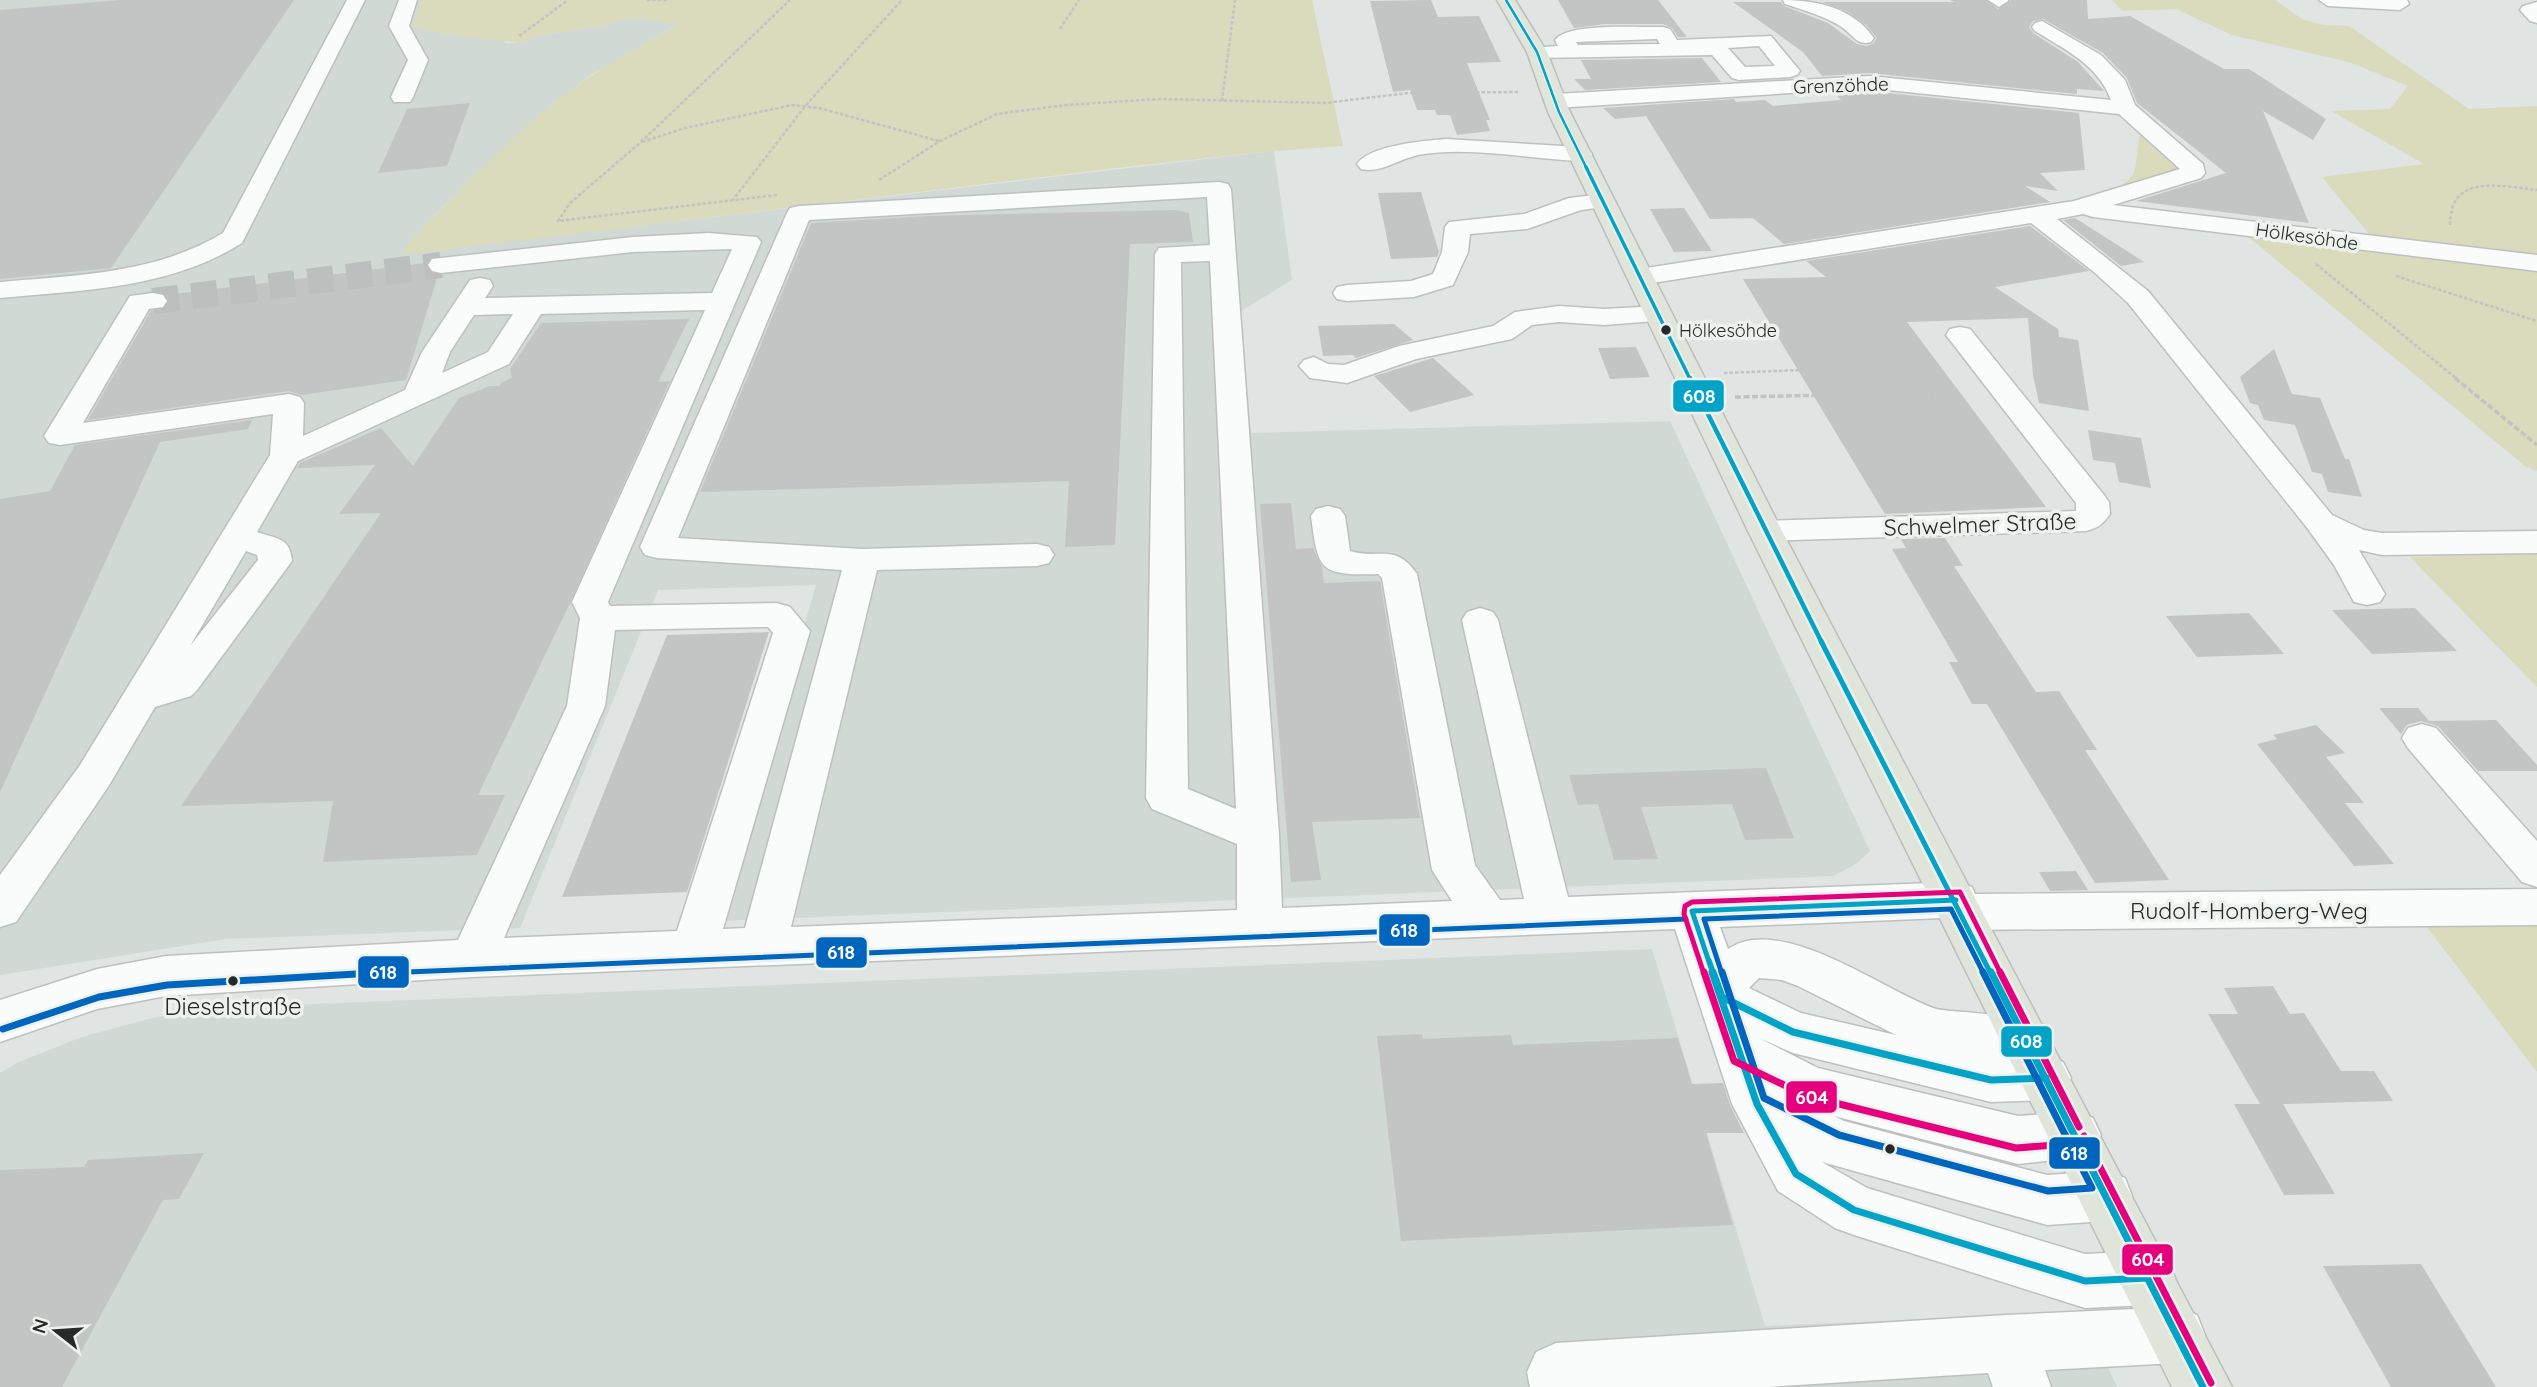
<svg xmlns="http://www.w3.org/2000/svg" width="2537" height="1387" font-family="Quicksand,sans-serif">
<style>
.built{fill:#d0d9d3}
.green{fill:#dadabd}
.building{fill:#c2c5c4}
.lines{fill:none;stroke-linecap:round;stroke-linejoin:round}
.minor-tunnel{stroke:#bbbfbd;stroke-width:26;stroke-dasharray:26 13;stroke-linecap:butt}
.minor-casing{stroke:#bdc0be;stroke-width:3}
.major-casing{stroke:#bcbebd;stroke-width:3}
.path-far1{stroke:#c2c3c2;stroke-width:2.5;stroke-dasharray:3.5 2;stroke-linecap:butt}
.path{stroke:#c2c3c2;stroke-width:3.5;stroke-dasharray:6 2.5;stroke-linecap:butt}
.minor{fill:#fafbfb;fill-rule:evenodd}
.major{fill:#e0e5dc;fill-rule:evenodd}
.bus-1-far4-casing{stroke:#edf2ee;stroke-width:5}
.bus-1-far3-casing{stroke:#edf2ee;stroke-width:7}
.bus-1-far2-casing{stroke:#edf2ee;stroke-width:9}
.bus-1-far1-casing{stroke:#edf2ee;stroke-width:10}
.bus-1-casing{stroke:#edf2ee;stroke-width:12}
.bus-2-far1-casing{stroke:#edf2ee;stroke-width:10}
.bus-2-casing{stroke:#edf2ee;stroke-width:12}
.bus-3-far1-casing{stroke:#edf2ee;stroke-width:10}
.bus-3-casing{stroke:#edf2ee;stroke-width:12}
.bus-1-far4{stroke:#02a3c6;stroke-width:2.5}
.bus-1-far3{stroke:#02a3c6;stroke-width:3.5}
.bus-1-far2{stroke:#02a3c6;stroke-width:4.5}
.bus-1-far1{stroke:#02a3c6;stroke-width:5}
.bus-1{stroke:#02a3c6;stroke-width:7}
.bus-2-far1{stroke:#0065bd;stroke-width:5}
.bus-2{stroke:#0065bd;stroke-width:7}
.bus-3-far1{stroke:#e5007d;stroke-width:5}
.bus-3{stroke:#e5007d;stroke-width:7}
.bus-dot{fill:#262927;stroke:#edf2ee;stroke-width:2.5}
.labels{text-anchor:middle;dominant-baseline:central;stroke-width:7;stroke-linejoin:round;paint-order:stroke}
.far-bus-label{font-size:18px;fill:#262927;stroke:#edf2ee;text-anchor:start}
.far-street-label{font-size:19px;fill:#262927;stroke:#edf2ee}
.street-label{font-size:23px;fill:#262927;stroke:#edf2ee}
.near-bus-label{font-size:24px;fill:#262927;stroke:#edf2ee}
.line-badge{stroke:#edf2ee;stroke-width:2.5}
.badge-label{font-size:19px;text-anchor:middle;font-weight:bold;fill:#fff}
</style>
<rect width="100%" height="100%" fill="#e0e4e2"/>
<path class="built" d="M0 0H421L413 26 444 34 501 40 506 43H520L538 36 604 25 629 18 680 23 592 74 548 108 445 204 399 254 1274 151 1292 280 1241 311 1251 433 1670 421 1870 851 1856 864 1833 876 719 921 816 585 658 590 520 928 226 939 0 975Z
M1652 949 1765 1326 2083 1312 2117 1387H0V1073L19 1062 82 1037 152 1018 218 1008Z"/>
<path class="green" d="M421 0H1312L1343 146 1274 151 1133 166 398 255C457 191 519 125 591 76 619 56 650 41 679 24L629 18 604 25 538 36 520 43 444 34 413 26Z
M2112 0H2275L2302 19 2323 25 2349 26 2469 109 2537 106V471L2525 466 2245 234 2393 253 2369 234 2322 177 2424 164 2331 111 2390 109 2408 86 2349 62 2232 35 2176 9 2122 11Z
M2119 112 2180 166 2178 171 2106 195C2143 175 2133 172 2140 134Z
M2537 554V687L2410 557Z
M2537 918V1072L2421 919Z"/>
<path class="building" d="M121 0H294L111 268 0 279V10Z
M1431 0 1438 17 1479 16 1501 62 1467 63 1490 120H1486L1490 131 1457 135 1450 115H1437L1435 110H1417L1410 90 1393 92 1370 1Z
M1558 0H1658L1687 37H1678L1672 28 1663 24H1605L1574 28Z
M1950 0H1986L1998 9 2011 0H2087L2088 19 2130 16 2224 69H2249L2326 119 2313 140 2263 111 2309 223 2136 201 2226 173 2137 103 2127 78 2103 53 2043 19 2033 21 2029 27 2033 33 2078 62 2104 91 2077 89V94L1869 73 1822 76 1803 52 1733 2H1781L1784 6 1828 23 1857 44 1866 46 1873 44 1877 38 1867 26 1846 11 1822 2H1954Z
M1702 58 1721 82 1585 90 1574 79H1591L1581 60Z
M1869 91 2079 113 2085 170 2040 173 2058 191 2025 186 2050 202 1784 244 1753 218 1710 219 1646 116 1615 119 1603 108 1734 99 1736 102 1765 100 1773 106 1841 100 1835 93Z
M470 103 447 166 378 173 407 109Z
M1421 192 1439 252 1437 257 1391 259 1378 193Z
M1684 208 1712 251 1674 252 1650 209Z
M1176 210 1189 213 1193 242 1130 244 1115 545 1065 547 1069 481 700 492 811 223 928 216Z
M2075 218 2105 237 2144 262 2121 266 2063 220Z
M2030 226 2089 271 1995 287 2058 329 2059 337 2078 340 2089 411 2039 403 2033 375 2028 318 1907 322 2046 507 1885 514 1743 279 1826 277 1806 261Z
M426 263 430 272 438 275 406 380 301 395 289 391 88 420 151 311 163 310 169 302 166 295Z
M689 319 658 382 670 381 570 603 478 795H505L477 855 323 862 333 801 181 806 381 513 339 514 375 465 297 468 300 463 381 428 413 466 459 398 490 386H499L502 382 512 378 510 369 541 323Z
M1394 324 1413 340 1356 358 1353 355 1323 356 1318 326Z
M1636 347 1650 377 1610 379 1598 348Z
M2274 349 2292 394 2320 398 2345 459H2349L2362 497 2328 492 2322 474 2312 472 2295 425 2264 420 2258 405 2250 403 2240 377Z
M1433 358 1474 395 1410 412 1374 376Z
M252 420 248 429 160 442 0 792V499L50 491 75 445Z
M2088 430 2141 438 2151 488 2119 482 2115 463 2093 460Z
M1291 503 1296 549 1313 548 1322 567 1324 583 1380 581 1420 818 1312 822 1321 880 1291 882 1260 504Z
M1945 538 1963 566H1954L2036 692 2059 691 2097 750H2085L2169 880 2095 883 1987 704H1972L1949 662H1958L1892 549 1906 548 1901 539Z
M2415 608 2457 651 2372 654 2332 610Z
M2249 613 2284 654 2197 657 2166 616Z
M769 632 687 892 562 897 667 635Z
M2379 708H2418L2429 721 2496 720 2537 765V771H2478L2438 726 2421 721 2407 725 2401 734Z
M2316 725 2345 753 2326 757 2364 803H2345L2394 864 2354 866 2257 744 2277 739 2273 735Z
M1766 768 1794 838 1745 840 1732 804 1641 807 1658 859 1614 860 1598 804 1578 805 1569 775Z
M2076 871 2088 890 2050 891 2039 872Z
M2273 986 2290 1014 2304 1013 2341 1071H2374L2393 1101 2283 1104 2335 1194 2284 1195 2234 1104H2260L2208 1014H2238L2224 988Z
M1422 1034 1423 1039 1511 1035 1513 1045 1678 1038 1692 1084 1723 1083 1730 1105 1744 1133H1706L1733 1225 1401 1241 1377 1036Z
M204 1153 179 1199 163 1200 62 1387H0V1170L84 1167 88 1160Z
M2421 1264 2482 1364 2496 1387H2391L2323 1266Z"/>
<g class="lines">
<path class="minor-tunnel" d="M153 301 441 265"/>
<defs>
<path id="minor" d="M347 0H365L242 243C169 289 83 290 0 298V282C77 275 155 274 223 233Z
M399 0H417L409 26 428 60 413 97 410 102H394L391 97 408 60 389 26Z
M1783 0C1817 0 1853 8 1874 38L1871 42C1857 46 1854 36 1843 28 1826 16 1805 11 1785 4Z
M1988 0H2008V1L1999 7Z
M2319 0H2407L2409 4 2400 10 2328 6Z
M2537 2V23L2530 21 2520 10 2523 6Z
M2042 21 2101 55 2125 80 2135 105 2203 164 2205 173 2201 178 2113 205 2537 255V271L2093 217 2083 214 2057 219 2148 291 2332 515 2364 530 2382 533 2537 531V553L2382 555 2359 550 2385 594 2380 602 2367 605 2354 602 2334 565 2308 529 2128 303 2094 272 2031 223 1640 285 1631 283 1627 277 1631 271 1640 269 2074 201 2180 169 2119 114 1869 88 1556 108 1548 106 1545 101 1548 96 1556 94 1869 76 2111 100C2098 65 2066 50 2035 31L2032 27 2035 23Z
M1663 27 1670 29 1677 40 1771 36 1800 71 1797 75 1790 77 1739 80 1732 78 1712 55 1537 58 1530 56 1527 52 1530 48 1558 46 1555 40C1569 22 1640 28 1663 27ZM1657 39 1660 44 1578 45 1576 42ZM1759 46 1775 66 1745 67 1728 48Z
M1446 139 1580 147 1588 149 1592 154 1588 159 1580 161C1527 159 1471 146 1418 155 1399 159 1379 174 1361 169L1357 164C1370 145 1424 141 1446 139Z
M1219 182 1228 184 1231 189 1279 835 1282 908 1452 901 1432 870 1382 578 1378 574C1319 576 1318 570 1311 516L1316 509 1328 506 1340 509 1345 516 1350 551C1378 560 1395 542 1417 574L1475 865 1500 900 1524 899 1462 620 1467 612 1480 608 1493 612 1498 620 1568 897 1956 882 1972 887 1975 894 2537 889V925L1962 930 1946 925 1943 918 1720 927 1728 949C1780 913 1881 989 1933 1008 1942 1011 1954 1011 1965 1012 1991 1015 2019 1016 2044 1025L2051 1040 2044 1055 2041 1056 2063 1062 2071 1078 2063 1094 2046 1100 1991 1102 1793 1053 1759 1038 1818 1068 2018 1116 2075 1112 2093 1118 2101 1135 2093 1152 2075 1158 2018 1164 1834 1116 1844 1121 2047 1175 2106 1171 2125 1178 2132 1196 2125 1214 2106 1221 2047 1225 1822 1162 1867 1188 2085 1254 2147 1251 2166 1259 2175 1278 2166 1297 2147 1305 2085 1308 1854 1235 1835 1228 1778 1191 1732 1104 1675 929 472 977 166 996 97 1009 0 1042V1000L97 969 166 956 458 940 567 706 580 618 572 602 705 310 541 314 509 364 298 461 257 532C277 539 290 537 292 561L197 690 191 696 155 707 108 787 16 922 0 927V875L80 765 270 455 273 414 60 445 49 443 44 436 130 296 153 293 163 295 167 301 163 307 149 309 83 423 289 394 300 397 304 403 303 436 405 390 422 352 470 280 480 278 490 280 493 286 485 298 712 293 732 249 633 252 441 273 432 271 428 265 432 259 633 237 709 233 757 237 761 242 608 602 610 606 777 603 790 607 810 631 723 929 745 928 842 570 657 558 645 555 640 547 787 213 790 208 799 206ZM1207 197 1210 245 1159 248 1155 254 1146 798 1152 809 1237 844V910L791 927 877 570 1037 566 1049 563 1054 555 1049 547 1037 544 862 549 678 538 809 220ZM1210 261 1236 809 1188 789 1181 262ZM513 314 488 352 442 373 450 352 474 315ZM246 551 257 555 258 560 190 646ZM768 627 773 633 677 931 504 938 605 706 615 630ZM1759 978 1782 980 1798 986 1896 1035 1801 1013 1749 988Z
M1603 194 1612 196 1615 201 1612 206 1581 210 1527 229 1470 234 1468 252 1453 285 1414 297 1347 301 1337 299 1333 293 1337 287 1347 285 1411 281 1433 274 1442 252 1445 227 1449 222 1524 214 1569 198Z
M1559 306 1604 309 1658 306 1668 308 1672 314 1668 320 1604 325 1559 322 1532 325 1512 339 1416 359 1347 383 1310 378 1299 366 1304 360 1314 357 1328 364 1344 365 1399 346 1493 326 1515 312Z
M1960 327 1970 329 2104 495 2109 502 2110 514C2103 524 2098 528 2086 531L1765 541 1753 538 1748 531 1753 524 1765 521 2076 511V503L1946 335 1950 329Z
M2422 724 2436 728 2537 841V887L2522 882 2408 748 2402 738 2408 728Z
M2177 1307 2197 1315 2205 1335 2197 1355 2177 1363 2045 1370 2051 1387H1993L1988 1373 1768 1387H1530L1527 1372 1536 1352 1556 1343 2006 1315Z"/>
<path id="major" d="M1497 0H1515L1547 52 1570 112 1782 531 2232 1387H2172L1748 531 1548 112 1527 52Z"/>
</defs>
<use href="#minor" class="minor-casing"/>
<use href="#major" class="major-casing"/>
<path class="path-far1" d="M647 0H667
M1060 29 1079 0
M519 36 568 0
M1222 101 1235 0
M642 142 685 128 792 105 819 108 939 141
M879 180 940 141 997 114 1066 105 1160 99 1325 103 1408 93 1520 92
M777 195 558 221 570 203 641 142 790 0
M732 201 806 105 902 0
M2450 225C2450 173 2500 186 2537 190
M2316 264 2457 379
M2396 276 2537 321
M1724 373 1908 366 1903 360"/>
<path class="path" d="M2455 378 2537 445
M1735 397 1930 393 1934 398"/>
<use href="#minor" class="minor"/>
<use href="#major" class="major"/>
<defs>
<path id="bus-1-far4" d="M1506 0 1537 52 1559 112 1587 169"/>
<path id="bus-1-far3" d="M1586 167 1690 379"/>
<path id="bus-1-far2" d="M1690 378 1822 643"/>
<path id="bus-1-far1" d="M1821 641 1991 974
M1692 911 1713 974
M1692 911 1956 900
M1709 960 1714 974"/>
<path id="bus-1" d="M1712 972 1757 1104 1796 1174 1854 1210 2085 1281 2147 1278
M1713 972 1722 997 1793 1032 1991 1080 2046 1078
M1991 972 2203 1387"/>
<path id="bus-2-far1" d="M360 974 1686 919
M1722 974 1704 919 1951 909 1984 974"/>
<path id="bus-2" d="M1722 972 1764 1098 1839 1135 2048 1191 2092 1188 1983 972
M3 1029 99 997 167 985 390 972"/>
<path id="bus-3-far1" d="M1704 974 1684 914 1685 906 1692 902 1960 892 2001 974"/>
<path id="bus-3" d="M1704 972 1734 1061 1807 1096 2016 1148 2068 1144
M2000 972 2079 1127
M2084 1136 2211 1383"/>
</defs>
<use href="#bus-1-far4" class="bus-1-far4-casing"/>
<use href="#bus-1-far3" class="bus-1-far3-casing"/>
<use href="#bus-1-far2" class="bus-1-far2-casing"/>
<use href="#bus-1-far1" class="bus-1-far1-casing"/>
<use href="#bus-1" class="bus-1-casing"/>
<use href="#bus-2-far1" class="bus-2-far1-casing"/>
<use href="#bus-2" class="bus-2-casing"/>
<use href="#bus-3-far1" class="bus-3-far1-casing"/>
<use href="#bus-3" class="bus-3-casing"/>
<use href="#bus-1-far4" class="bus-1-far4"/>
<use href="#bus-1-far3" class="bus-1-far3"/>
<use href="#bus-1-far2" class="bus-1-far2"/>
<use href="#bus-1-far1" class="bus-1-far1"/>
<use href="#bus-1" class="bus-1"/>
<use href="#bus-2-far1" class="bus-2-far1"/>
<use href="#bus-2" class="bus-2"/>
<use href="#bus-3-far1" class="bus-3-far1"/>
<use href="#bus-3" class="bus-3"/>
</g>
<g class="bus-dot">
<circle cx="1666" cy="330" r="6"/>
<circle cx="233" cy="981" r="6"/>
<circle cx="1890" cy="1149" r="6"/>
</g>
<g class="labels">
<g class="far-bus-label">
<text x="1679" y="330">Hölkesöhde</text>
</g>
<g class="far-street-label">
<text transform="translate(1841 85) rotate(-2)">Grenzöhde</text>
<text transform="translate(2307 236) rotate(8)">Hölkesöhde</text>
</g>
<g class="street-label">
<text transform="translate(1980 524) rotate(-2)">Schwelmer Straße</text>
<text x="2249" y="910">Rudolf-Homberg-Weg</text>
</g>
<g class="near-bus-label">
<text x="233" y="1006">Dieselstraße</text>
</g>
</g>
<g class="line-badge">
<rect x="1672" y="379" width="53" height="34" rx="7" fill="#02a3c6"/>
<rect x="1378" y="913" width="53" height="34" rx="7" fill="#0065bd"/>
<rect x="815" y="936" width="53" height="33" rx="7" fill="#0065bd"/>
<rect x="357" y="955" width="53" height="34" rx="7" fill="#0065bd"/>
<rect x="2000" y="1025" width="53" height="33" rx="7" fill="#02a3c6"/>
<rect x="1785" y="1080" width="53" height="34" rx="7" fill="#e5007d"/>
<rect x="2048" y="1136" width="53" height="34" rx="7" fill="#0065bd"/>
<rect x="2121" y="1243" width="53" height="33" rx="7" fill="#e5007d"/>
</g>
<g class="badge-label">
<text x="1699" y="403">608</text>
<text x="1404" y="937">618</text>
<text x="841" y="959">618</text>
<text x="383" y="979">618</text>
<text x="2026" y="1048">608</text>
<text x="1812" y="1104">604</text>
<text x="2074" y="1160">618</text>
<text x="2148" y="1266">604</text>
</g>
<g transform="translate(56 1331) rotate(287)" stroke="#edf2ee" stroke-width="5" paint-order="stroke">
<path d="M0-5L12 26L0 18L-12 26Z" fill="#262927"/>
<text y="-10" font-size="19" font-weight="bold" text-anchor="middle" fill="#262927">N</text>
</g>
</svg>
